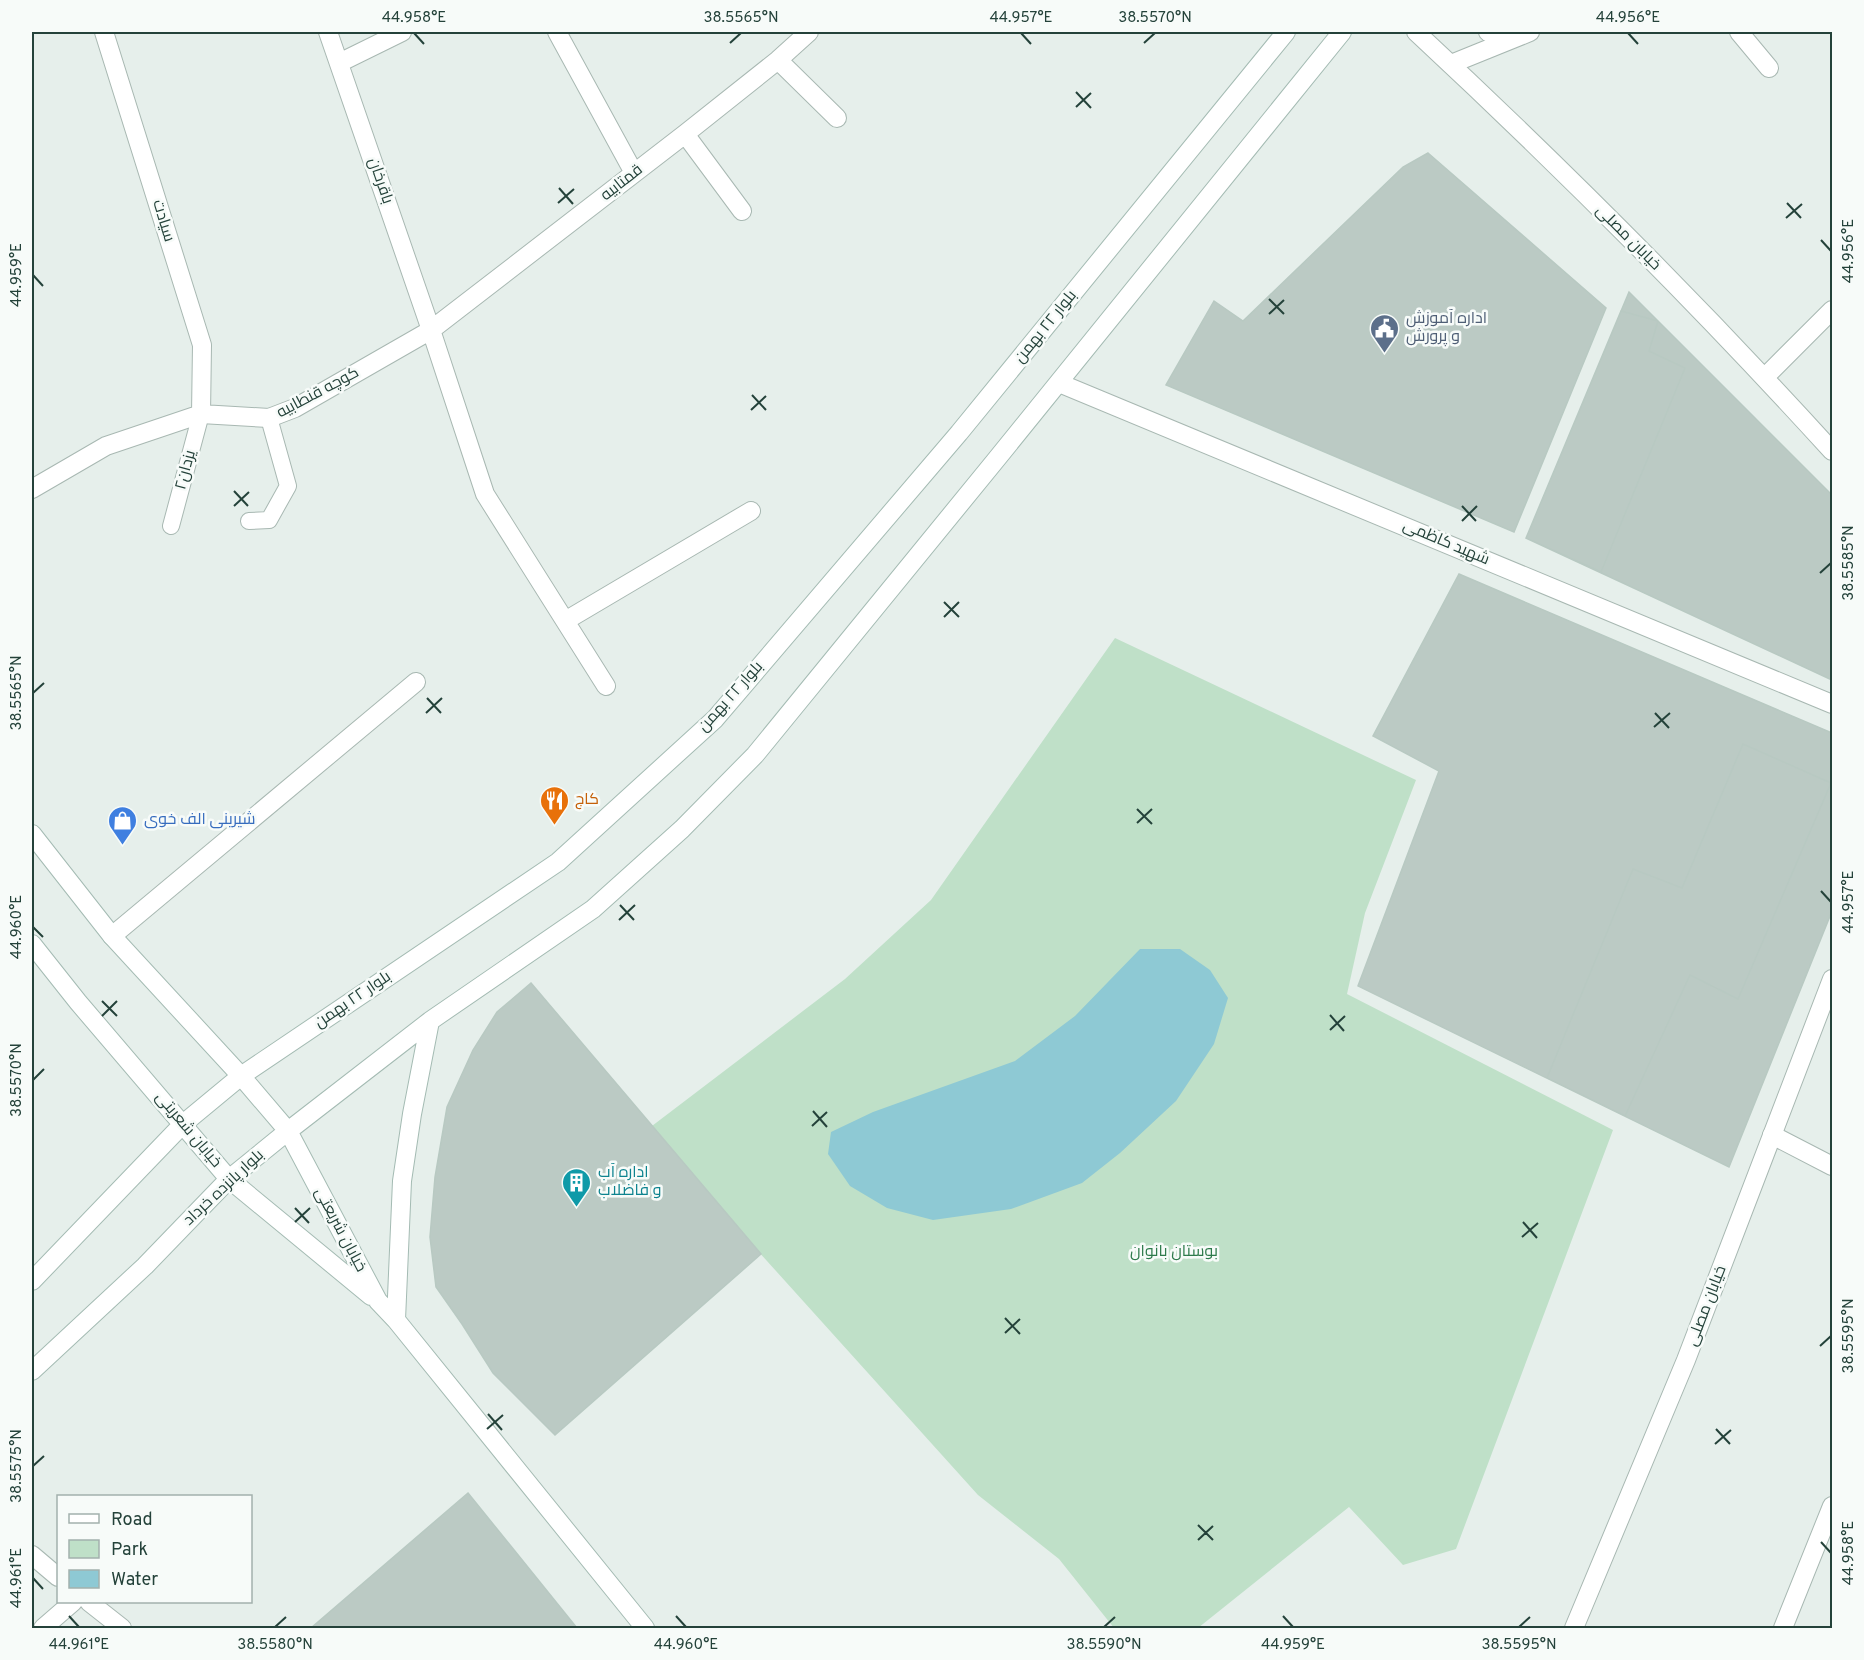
<svg xmlns="http://www.w3.org/2000/svg" width="1864" height="1660" font-family="Overpass,Cairo,sans-serif">
<style>
.green{fill:#bfe0c8}
.water{fill:#8ec9d4}
.building{fill:#bbcac4;stroke:#b8c9c2;stroke-width:1.5}
.lines{fill:none;stroke-linecap:round;stroke-linejoin:round}
.service-casing{stroke:#a8b8b2;stroke-width:18}
.minor-casing{stroke:#a8b8b2;stroke-width:20}
.tertiary-casing{stroke:#a8b8b2;stroke-width:20}
.secondary-casing{stroke:#a4bbb3;stroke-width:20}
.service{stroke:#fff;stroke-width:16}
.minor{stroke:#fff;stroke-width:18}
.tertiary{stroke:#fff;stroke-width:18}
.secondary{stroke:#fff;stroke-width:18}
.ticks{fill:none;stroke:#24423a;stroke-width:2}
.labels{text-anchor:middle;dominant-baseline:central;stroke-width:5;stroke-linejoin:round;paint-order:stroke}
.street-label{font-size:16px;fill:#24423a;stroke:#f7fbf9}
.service-label{font-size:16px;fill:#4e5e75;stroke:#f7fbf9;text-anchor:start}
.food-label{font-size:16px;fill:#c56008;stroke:#f7fbf9;text-anchor:start}
.shop-label{font-size:16px;fill:#366cbe;stroke:#f7fbf9;text-anchor:start}
.culture-label{font-size:16px;fill:#0d838f;stroke:#f7fbf9;text-anchor:start}
.park-label{font-size:16px;fill:#2d7a4b;stroke:#f7fbf9}
.neatline{fill:none;stroke:#24423a;stroke-width:2}
.ticks-label{font-size:15px;text-anchor:middle;fill:#24423a}
</style>
<rect width="100%" height="100%" fill="#e6efeb"/>
<path class="green" d="M1115 638 1416 780 1365 913 1347 994 1613 1130 1456 1549 1403 1565 1349 1507 1198 1628H1114L1059 1559 978 1495 648 1129 845 979 931 900Z"/>
<path class="water" d="M1140 949H1180L1210 970 1228 998 1214 1044 1176 1101 1120 1153 1082 1183 1011 1209 933 1220 887 1208 850 1186 828 1154 831 1132 873 1112 1015 1061 1075 1016Z"/>
<path class="building" d="M1428 153 1606 308 1514 532 1166 385 1214 301 1243 321 1403 167Z
M1629 292 1832 495V680L1526 538Z
M1621 311 1658 321 1649 351 1685 368 1601 572 1526 538Z
M1459 574 1832 733V911L1729 1167 1358 986 1439 771 1373 736Z
M1743 744 1831 783 1738 999 1690 975 1625 1116 1547 1078 1633 869 1682 888Z
M531 983 761 1254 555 1435 493 1373 462 1324 436 1287 430 1237 435 1177 447 1107 473 1050 497 1012Z
M468 1493 577 1628H311Z
M468 1493 577 1628H311Z"/>
<g class="lines">
<defs>
<path id="service" d="M249 521 269 520 288 486 269 418
M171 526 201 414"/>
<path id="minor" d="M104 32 202 345 201 414
M328 32 431 330 485 494 606 686
M557 32 634 173
M1488 32 1517 37
M1739 32 1769 68
M778 60 837 118
M339 63 402 32
M1451 64 1530 32
M685 134 742 211
M1765 377 1832 310
M1059 383 1832 704
M32 489 106 446 201 414 269 418 295 408 431 330 685 134 778 60 809 32
M565 621 751 511
M112 936 416 682
M1772 1135 1832 1166
M43 1628 73 1602
M1783 1628 1832 1506"/>
<path id="tertiary" d="M1416 32C1560 166 1700 306 1832 451
M32 1555 58 1577
M89 1602 122 1628
M1574 1628 1686 1360 1832 979"/>
<path id="secondary" d="M32 834 112 936 241 1076 288 1131 378 1301 396 1320 645 1628
M32 944 78 1002 229 1179 371 1296
M32 1281 183 1124 241 1076 558 862 715 719 959 433 1286 32
M396 1320 402 1181 412 1114 430 1021
M32 1371 145 1266 229 1179 288 1131 430 1021 593 909 682 829 755 755 995 461 1342 32"/>
</defs>
<use href="#service" class="service-casing"/>
<use href="#minor" class="minor-casing"/>
<use href="#tertiary" class="tertiary-casing"/>
<use href="#secondary" class="secondary-casing"/>
<use href="#service" class="service"/>
<use href="#minor" class="minor"/>
<use href="#tertiary" class="tertiary"/>
<use href="#secondary" class="secondary"/>
</g>
<path class="ticks" d="M414 33 424 44M1021 33 1031 44M1628 33 1638 44M730 43 741 33M1144 43 1155 33M1076 92 1091 108M1076 107 1091 93M559 188 573 204M558 203 574 189M1787 203 1801 218M1786 218 1802 204M1821 240 1831 251M33 275 43 286M1269 299 1284 314M1269 314 1284 300M752 395 766 410M751 410 766 396M234 491 248 506M234 506 249 492M1462 506 1476 521M1462 521 1477 506M1820 573 1831 563M944 602 959 617M944 617 959 602M33 693 44 683M427 698 441 713M426 713 442 698M1655 713 1669 728M1654 727 1670 713M1137 809 1152 824M1137 823 1152 809M1821 891 1831 902M620 905 634 920M619 920 635 905M33 927 43 937M102 1001 117 1016M1330 1015 1344 1031M102 1016 117 1001M1330 1030 1345 1016M33 1080 44 1069M813 1111 827 1127M812 1126 827 1112M295 1208 309 1223M295 1222 310 1208M1523 1222 1537 1238M1522 1237 1538 1223M1005 1318 1020 1334M1005 1333 1020 1319M1820 1346 1831 1336M488 1414 502 1430M487 1429 503 1415M1716 1429 1730 1444M1715 1444 1731 1430M33 1466 44 1456M1198 1525 1213 1540M1198 1540 1213 1526M1821 1542 1831 1553M33 1578 43 1589M69 1616 79 1627M676 1616 686 1627M1283 1616 1293 1627M275 1627 286 1617M1104 1627 1115 1617M1519 1627 1530 1617"/>
<defs>
<symbol id="civic-pin" viewBox="-11 -11 22 30"><path d="M0 17L-7.5 6A9.5 9.5 0 1 1 7.5 6Z" fill="#5c6f8a" stroke="#f7fbf9"/><path d="M-.6-6.5H3V-4.5H.6V-3L4-1V1h2V6H-6V1h2V-1L-.6-3ZM-1.2 2.5V6h2.4V2.5Z" fill="#fff"/></symbol>
<symbol id="restaurant-pin" viewBox="-11 -11 22 30"><path d="M0 17L-7.5 6A9.5 9.5 0 1 1 7.5 6Z" fill="#e8710a" stroke="#f7fbf9"/><path d="M-5-6h1v4h1v-4h1v4h1v-4h1v5L-1.5 .5V6h-2V.5L-5-1ZM5-6V6H3V1.5H1.5Q1.5-4 5-6Z" fill="#fff"/></symbol>
<symbol id="shop-pin" viewBox="-11 -11 22 30"><path d="M0 17L-7.5 6A9.5 9.5 0 1 1 7.5 6Z" fill="#3f7fe0" stroke="#f7fbf9"/><path d="M-5-2.5h2.3a2.7 3.5 0 0 1 5.4 0H5L5.5 6h-11ZM-1.5-2.5h3a1.5 2.3 0 0 0-3 0Z" fill="#fff"/></symbol>
<symbol id="building-pin" viewBox="-11 -11 22 30"><path d="M0 17L-7.5 6A9.5 9.5 0 1 1 7.5 6Z" fill="#0f9aa8" stroke="#f7fbf9"/><path d="M-4-6H4V6H1V3H-1V6H-4ZM-2.5-4.3h1.7v1.8h-1.7ZM.8-4.3h1.7v1.8H.8ZM-2.5-1h1.7V.8h-1.7ZM.8-1h1.7V.8H.8Z" fill="#fff"/></symbol>
</defs>
<g fill-rule="evenodd">
<use href="#civic-pin" x="1368" y="312" width="33" height="45"/>
<use href="#restaurant-pin" x="538" y="784" width="33" height="45"/>
<use href="#shop-pin" x="106" y="804" width="33" height="45"/>
<use href="#building-pin" x="560" y="1166" width="33" height="45"/>
</g>
<g class="labels">
<g class="street-label">
<text transform="translate(380 181) rotate(71)">باقرخان</text>
<text transform="translate(622 183) rotate(-38)">قمتابیه</text>
<text transform="translate(163 221) rotate(73)">سیادت</text>
<text transform="translate(1628 238) rotate(45)">خیابان مصلی</text>
<text transform="translate(1046 327) rotate(-51)">بلوار ۲۲ بهمن</text>
<text transform="translate(318 393) rotate(-28)">کوچه قنطابیه</text>
<text transform="translate(186 470) rotate(-75)">یزدان۲</text>
<text transform="translate(1446 543) rotate(23)">شهید کاظمی</text>
<text transform="translate(731 697) rotate(-48)">بلوار ۲۲ بهمن</text>
<text transform="translate(353 1000) rotate(-34)">بلوار ۲۲ بهمن</text>
<text transform="translate(188 1130) rotate(50)">خیابان شعریتی</text>
<text transform="translate(224 1188) rotate(-43)">بلوار پانزده خرداد</text>
<text transform="translate(340 1230) rotate(62)">خیابان شریعتی</text>
<text transform="translate(1707 1306) rotate(-69)">خیابان مصلی</text>
</g>
<g class="service-label">
<text x="1406" y="319">اداره آموزش<tspan x="1406" dy="18">و پرورش</tspan></text>
</g>
<g class="food-label">
<text x="575" y="800">کاج</text>
</g>
<g class="shop-label">
<text x="144" y="820">شیرینی الف خوی</text>
</g>
<g class="culture-label">
<text x="598" y="1173">اداره آب<tspan x="598" dy="18">و فاضلاب</tspan></text>
</g>
<g class="park-label">
<text x="1174" y="1252">بوستان بانوان</text>
</g>
</g>
<rect width="1864" height="1660" fill="none" stroke="#f7fbf9" stroke-width="66"/>
<rect x="57" y="1495" width="195" height="108" fill="#f7fbf9" stroke="#a3b1ad" stroke-width="1.5"/>
<rect x="69" y="1514" width="30" height="9" fill="#ffffff" stroke="#a3b1ad" stroke-width="1.5"/>
<text x="111" y="1525" font-size="18" fill="#24423a">Road</text>
<rect x="69" y="1540" width="30" height="18" fill="#bfe0c8" stroke="#a3b1ad" stroke-width="1.5"/>
<text x="111" y="1555" font-size="18" fill="#24423a">Park</text>
<rect x="69" y="1570" width="30" height="18" fill="#8ec9d4" stroke="#a3b1ad" stroke-width="1.5"/>
<text x="111" y="1585" font-size="18" fill="#24423a">Water</text>
<rect x="33" y="33" width="1798" height="1594" class="neatline"/>
<g class="ticks-label">
<text x="414" y="22">44.958°E</text>
<text x="741" y="22">38.5565°N</text>
<text x="1021" y="22">44.957°E</text>
<text x="1155" y="22">38.5570°N</text>
<text x="1628" y="22">44.956°E</text>
<text transform="translate(1848 251) rotate(-90)" y="5">44.956°E</text>
<text transform="translate(16 275) rotate(-90)" y="5">44.959°E</text>
<text transform="translate(1848 563) rotate(-90)" y="5">38.5585°N</text>
<text transform="translate(16 693) rotate(-90)" y="5">38.5565°N</text>
<text transform="translate(1848 902) rotate(-90)" y="5">44.957°E</text>
<text transform="translate(16 927) rotate(-90)" y="5">44.960°E</text>
<text transform="translate(16 1080) rotate(-90)" y="5">38.5570°N</text>
<text transform="translate(1848 1336) rotate(-90)" y="5">38.5595°N</text>
<text transform="translate(16 1466) rotate(-90)" y="5">38.5575°N</text>
<text transform="translate(1848 1553) rotate(-90)" y="5">44.958°E</text>
<text transform="translate(16 1578) rotate(-90)" y="5">44.961°E</text>
<text x="79" y="1649">44.961°E</text>
<text x="275" y="1649">38.5580°N</text>
<text x="686" y="1649">44.960°E</text>
<text x="1104" y="1649">38.5590°N</text>
<text x="1293" y="1649">44.959°E</text>
<text x="1519" y="1649">38.5595°N</text>
</g>
</svg>
